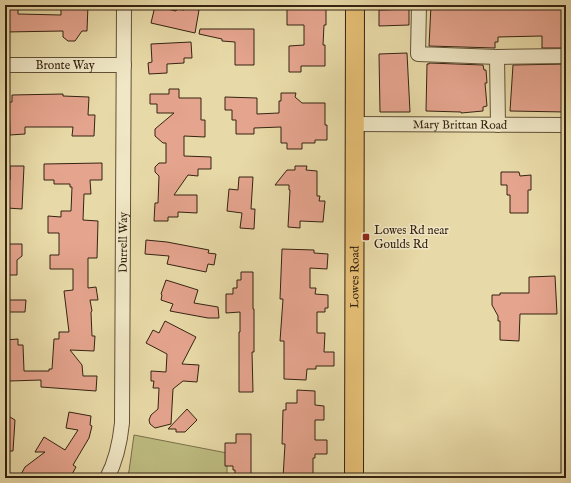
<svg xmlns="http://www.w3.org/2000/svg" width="571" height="483" font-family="'IM FELL English',serif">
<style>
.green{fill:#bebd82;stroke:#7a704a}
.building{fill:#e5a48e;stroke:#352311}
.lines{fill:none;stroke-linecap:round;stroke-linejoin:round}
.minor-casing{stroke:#625137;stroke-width:16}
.major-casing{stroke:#352311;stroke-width:20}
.minor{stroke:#f0e7c6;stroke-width:14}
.major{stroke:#e4bd74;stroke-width:18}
.poi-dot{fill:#8f2418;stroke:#f0e7c6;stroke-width:1.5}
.labels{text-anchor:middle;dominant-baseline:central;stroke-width:3;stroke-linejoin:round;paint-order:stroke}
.street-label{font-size:12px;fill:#352311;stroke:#f0e7c6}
.poi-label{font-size:12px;fill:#352311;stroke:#f0e7c6;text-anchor:start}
</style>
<rect width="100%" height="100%" fill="#e8daa8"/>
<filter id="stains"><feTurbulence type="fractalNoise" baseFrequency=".005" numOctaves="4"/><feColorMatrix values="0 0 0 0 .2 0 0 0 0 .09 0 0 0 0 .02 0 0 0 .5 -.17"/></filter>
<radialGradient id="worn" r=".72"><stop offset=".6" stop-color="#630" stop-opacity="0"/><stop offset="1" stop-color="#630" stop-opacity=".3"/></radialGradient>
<path class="green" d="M134 435 227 453V478H126L129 471Z"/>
<path class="building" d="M5 5H18V14L61 15V5H88L87 31H82L75 41H68L63 37V31L5 32Z
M431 5H566V48H542V36L498 37V42H495V48L429 46Z
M155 6 176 11 177 9 184 10 185 7 199 10 195 33 151 23Z
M287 6H326V25H324L323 45H325V66H301V72H289V46L304 45V25H287Z
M409 9V25L379 26V10Z
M200 29H254V65H235V42L222 41V39L199 34Z
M191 42 192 58H184V63L167 64V73L149 74 148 63 152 62 151 44Z
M407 53 410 112H380L379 54Z
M429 63 483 65 484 70H486L487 83H485L487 106 483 107V111L461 113V112L426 111 427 64H429Z
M566 64V112L510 111 513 65Z
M169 89H179V98H201V120H205V137L184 136V156L211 157V169H198V176L188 175 174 195H197V213L178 212V217H168V221H154L155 203H158L159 176 155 172V167L159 163H166V143H163L155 136V129L174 113H157V104H150V94H169Z
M281 93H296L295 97 302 103H325V125H327V140H315V143H302V149H287V143H281V127L254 128V134H236V120H232V110H225V97L257 98V114L279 113V101H281Z
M63 94V96L89 97 88 115H95L94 136H72L73 127H25V134L10 135 9 102H12V95Z
M102 163V180H90L91 194H84L83 220 98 221 97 258H88V288L96 287 98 300H90L92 311 91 312 92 336H95L94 351 70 350 82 365 83 376H97L96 391 41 387V380L9 381V369H5V340L18 339V345H23L24 371H49V369H52L54 339H59V332H69L64 291 73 290V269H50V255H59V233H48V216L61 217V211H71L72 187H70V184H54V180H44V164Z
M10 166H24L22 209 7 208 5 207V179L10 180Z
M295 166H307L306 170 317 171V196H320L319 201H325L323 222 300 221V228L288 227 290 190H289V185H275L287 170H295Z
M501 172H519L520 176 531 175V190H528V213H510V195H507V185H501Z
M239 177H253L251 209H255L254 229 240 228 242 213 227 211 229 189 238 190Z
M146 240 167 242 209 250 208 253 216 254 214 265 208 264 206 272 167 264 169 256 145 254Z
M5 244H22V256L17 260V275H5Z
M282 249 314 250V253L328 254 327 269 310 268V288H316L315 294 328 295V308H325V312H317V333H325L324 352H334V366H316V369H307L306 380 284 379V341H280L283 299H280Z
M241 272H253V309H254V352H252L253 392H239V332H240V312L226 313V294H233V288H237V280H241Z
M555 276 557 314H520L519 341 500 340V321H498V316L492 305V295H500V293H529V277Z
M166 280 198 290 194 303 218 307 219 318H208L170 311 173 304 161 300 162 295 161 294Z
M5 300H26L25 312H5Z
M165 321 196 337 182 364 199 365 197 382 183 381 173 389 171 424 155 428 150 424 149 420 151 415 158 409 159 388H153L154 381H151V371L166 372 167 354 146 343 153 330 159 333Z
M297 390 315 391V405L324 406V420H315V440H327V454H315V458H313V478H283L285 444H282L283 410H286V403H297Z
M187 409 197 420 185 432H176V429H168Z
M69 412 91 416 90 425 92 426 89 438 73 465 76 467 70 478H19L25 467 45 452H35L44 437 65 450 78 430 66 428Z
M5 414 15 420 13 451H5Z
M236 434H251V478H235V470H233V466H225V443H236Z"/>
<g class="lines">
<defs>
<g id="minor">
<path d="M419 5 418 54 497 57 566 56"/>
<path d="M497 57 498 125"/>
<path id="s1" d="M5 65H124"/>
<path id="s2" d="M355 124 566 125"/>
<path id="s3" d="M107 478C116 461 120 443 122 423L124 5"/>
</g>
<g id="major">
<path id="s4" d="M354 478 355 5"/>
</g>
</defs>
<use href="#minor" class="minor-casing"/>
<use href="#major" class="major-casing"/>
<use href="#minor" class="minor"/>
<use href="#major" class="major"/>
</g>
<rect class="poi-dot" x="362" y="233" width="8" height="8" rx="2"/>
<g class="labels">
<g class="street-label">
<text stroke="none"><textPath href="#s1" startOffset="60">Bronte Way</textPath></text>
<text stroke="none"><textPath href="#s2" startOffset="105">Mary Brittan Road</textPath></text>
<text stroke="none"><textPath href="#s3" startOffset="238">Durrell Way</textPath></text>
<text stroke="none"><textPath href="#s4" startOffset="201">Lowes Road</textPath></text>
</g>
<g class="poi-label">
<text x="374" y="230">Lowes Rd near<tspan x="374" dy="14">Goulds Rd</tspan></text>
</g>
</g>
<rect width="571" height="483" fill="none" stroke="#e8daa8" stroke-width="20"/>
<rect x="6" y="6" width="559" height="471" fill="none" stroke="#352311" stroke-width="2"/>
<rect x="10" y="10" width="551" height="463" fill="none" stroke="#352311"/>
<rect width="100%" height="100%" filter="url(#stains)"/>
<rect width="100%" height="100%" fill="url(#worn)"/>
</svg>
